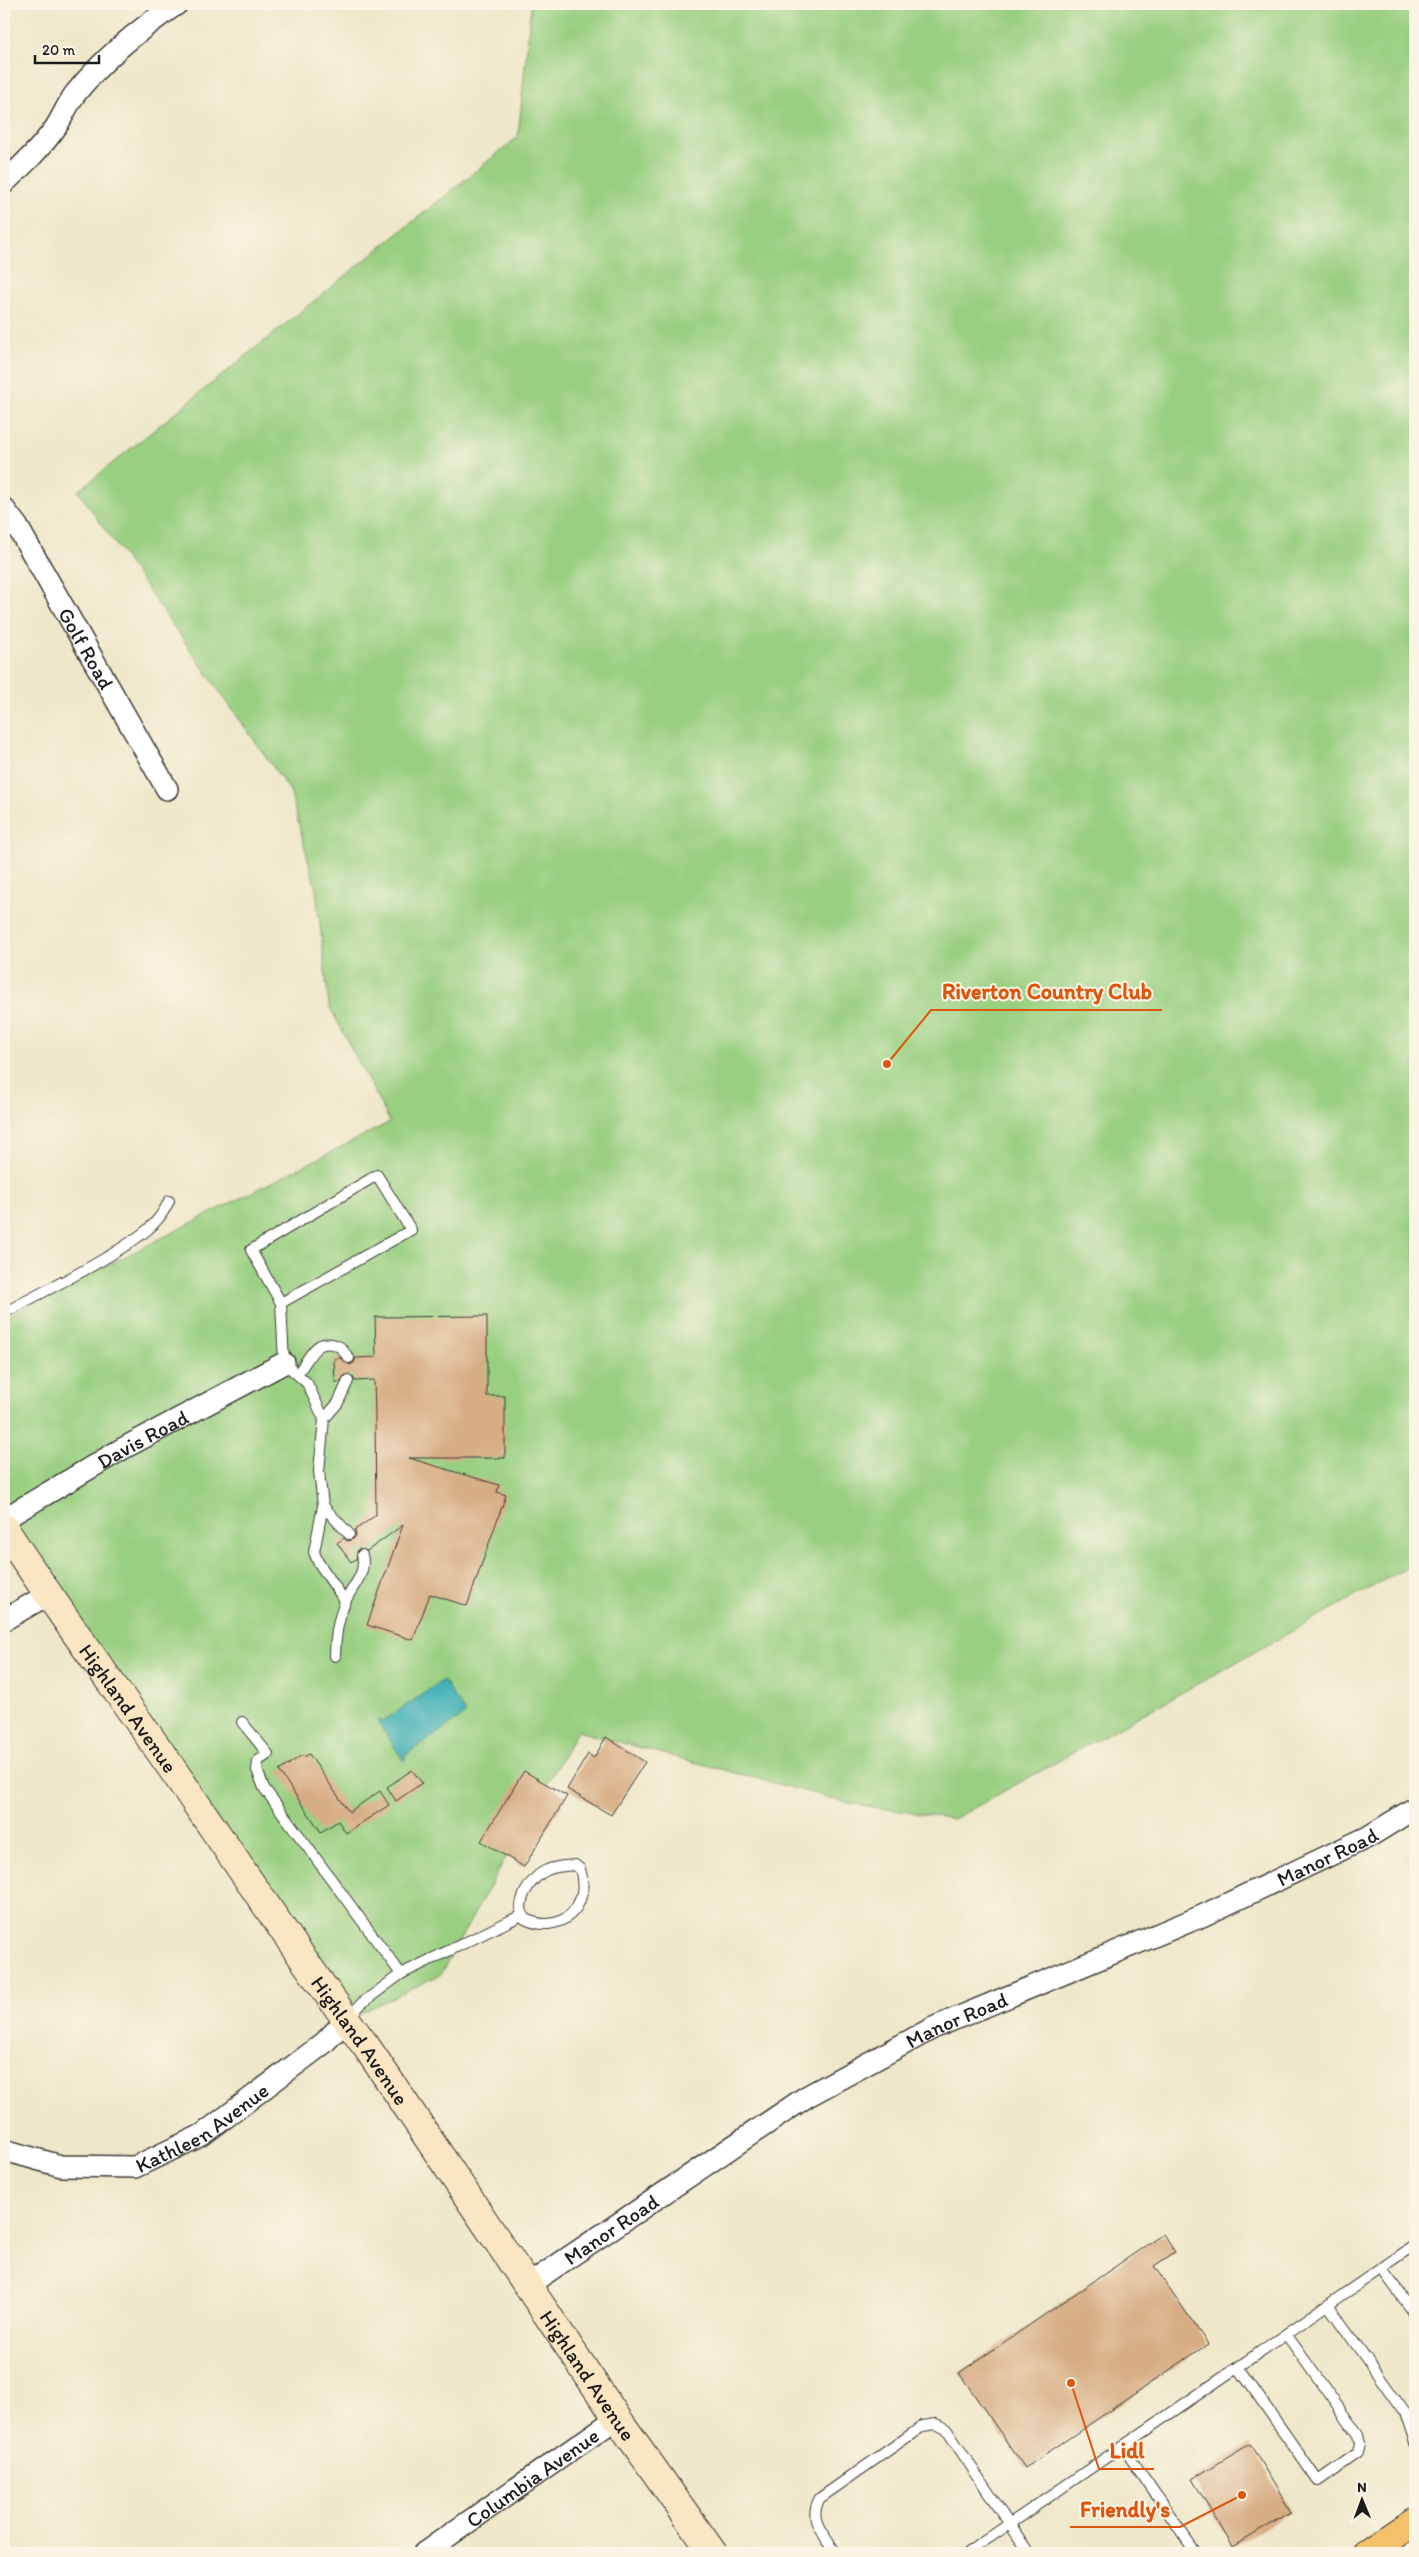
<svg xmlns="http://www.w3.org/2000/svg" width="1419" height="2557" font-family="Itim,sans-serif">
<style>
.green{fill:#99cf81;stroke:#5a764e}
.water{fill:#3eafb5;stroke:#2d6668}
.building{fill:#d7ad84}
.lines{fill:none;stroke-linecap:round;stroke-linejoin:round}
.lane-casing{stroke:#3c3a36;stroke-width:12}
.street-casing{stroke:#3c3a36;stroke-width:24}
.secondary-casing{stroke:#3c3a36;stroke-width:30}
.highway-casing{stroke:#3c3a36;stroke-width:30}
.lane{stroke:#fff;stroke-width:10}
.street{stroke:#fff;stroke-width:21}
.secondary{stroke:#fbe6c4;stroke-width:28}
.highway{stroke:#f4c16b;stroke-width:28}
.labels{text-anchor:middle;dominant-baseline:central;stroke-width:4;stroke-linejoin:round;paint-order:stroke}
.street-label{font-size:21px;fill:#1c1c1c;stroke:#fcf5e5}
.leader{fill:none;stroke:#de560d;stroke-width:2}
.callout-dot{fill:#de560d;stroke:#fcf5e5;stroke-width:2}
.callout-label{font-size:22px;text-anchor:middle;font-weight:bold;fill:#de560d;stroke:#fcf5e5;stroke-width:4;stroke-linejoin:round;paint-order:stroke}
</style>
<rect width="100%" height="100%" fill="#fcf5e5"/>
<filter id="ink" filterUnits="userSpaceOnUse"><feTurbulence type="fractalNoise" baseFrequency=".02" numOctaves="2"/><feDisplacementMap in="SourceGraphic" scale="10" xChannelSelector="R" yChannelSelector="G"/><feConvolveMatrix kernelMatrix="1 2 1 2 8 2 1 2 1" color-interpolation-filters="sRGB"/></filter>
<filter id="wash" filterUnits="userSpaceOnUse"><feTurbulence type="fractalNoise" baseFrequency=".0096" numOctaves="4" result="noise"/><feDisplacementMap in="SourceGraphic" scale="20" xChannelSelector="R" yChannelSelector="G"/><feGaussianBlur stdDeviation="1.12" result="paint"/><feColorMatrix in="noise" values="0 0 0 0 0 0 0 0 0 0 0 0 0 0 0 0 0 1.4 0 .05"/><feComposite in="paint" operator="in"/></filter>
<g filter="url(#wash)">
<rect width="100%" height="100%" fill="#eee7c9"/>
<path class="green" d="M531 4H1415V1563L954 1819 853 1804 577 1731 440 1975 346 2020 4 1528V1318L390 1122 329 1006 316 889 290 791 78 491 518 137Z"/>
<path class="water" d="M443 1680 466 1714 404 1756 406 1759 404 1761 377 1721 379 1720 382 1722Z"/>
<g id="blocks">
<path class="building" d="M487 1316V1396H505V1458H409L499 1485 497 1492 506 1495 467 1606 430 1594 413 1640 367 1625 403 1525 367 1551 358 1549 356 1559 351 1562 337 1543 344 1538 347 1541 353 1539 356 1536 355 1530 376 1515 375 1414 374 1380 355 1381 353 1377 348 1374 344 1376 340 1382H335L334 1359 340 1358 350 1365 354 1363 356 1358 376 1357 375 1317Z
M606 1737 645 1762 611 1815 567 1789 588 1754 594 1758Z
M309 1754 349 1812 380 1791 389 1805 346 1833 338 1821 321 1832 279 1771 302 1755 304 1757Z
M412 1770 422 1783 396 1801 387 1787Z
M524 1771 567 1796 524 1867 481 1841Z
M1163 2234 1175 2252 1154 2266 1208 2344 1025 2468 959 2373Z
M1250 2444 1291 2512 1233 2547 1192 2479Z"/>
</g>
</g>
<g filter="url(#ink)">
<use href="#blocks" fill-opacity="0" stroke="#3c3a36" stroke-width="1"/>
<g class="lines">
<defs>
<path id="lane" d="M281 1303 411 1230 377 1175 251 1250 281 1303 284 1363 307 1383 324 1419
M4 1313C49 1288 106 1262 146 1231 156 1223 164 1212 169 1201
M297 1374C310 1359 315 1334 340 1347L349 1358
M323 1506 349 1534
M345 1601 318 1562 314 1552 323 1506 319 1471 324 1419 338 1403 348 1381
M335 1656C335 1638 338 1619 345 1602 352 1586 367 1574 362 1555
M242 1722 268 1754 258 1761 257 1770 264 1788 401 1974 362 2003 347 2019
M575 1865 580 1869C592 1907 560 1936 525 1919 513 1903 532 1876 547 1870 556 1866 565 1866 575 1865Z
M401 1974 522 1915
M1381 2268 1415 2314
M1328 2305 1405 2413 1415 2443
M1286 2334 1358 2435 1360 2444 1358 2453 1318 2481 1238 2367 1415 2245
M1123 2447 1196 2553
M836 2553C824 2534 807 2520 820 2498L923 2426 936 2424 946 2429 1029 2553
M967 2553 1238 2367"/>
<g id="street">
<path d="M4 183C23 165 41 148 56 127 63 116 67 105 75 94 103 59 139 29 177 4"/>
<path id="s1" d="M4 509 17 526 167 789"/>
<path id="s2" d="M4 1519 122 1449 284 1363"/>
<path d="M4 1620 47 1595"/>
<path id="s3" d="M4 2150 61 2166 135 2167 202 2135 324 2043 346 2020"/>
<path id="s4" d="M528 2285 806 2097 933 2028 1202 1916 1368 1837 1415 1808"/>
<path id="s5" d="M424 2553 617 2418"/>
</g>
<g id="secondary">
<path id="s6" d="M4 1528C58 1612 118 1691 175 1773 239 1865 301 1959 368 2049L617 2418 713 2553"/>
</g>
<path id="highway" d="M1368 2553 1415 2521"/>
</defs>
<use href="#lane" class="lane-casing"/>
<use href="#street" class="street-casing"/>
<use href="#secondary" class="secondary-casing"/>
<use href="#highway" class="highway-casing"/>
<use href="#lane" class="lane"/>
<use href="#street" class="street"/>
<use href="#secondary" class="secondary"/>
<use href="#highway" class="highway"/>
</g>
</g>
<g class="labels">
<g class="street-label">
<text stroke="none"><textPath href="#s1" startOffset="162">Golf Road</textPath></text>
<text stroke="none"><textPath href="#s2" startOffset="160">Davis Road</textPath></text>
<text stroke="none"><textPath href="#s6" startOffset="219">Highland Avenue</textPath></text>
<text stroke="none"><textPath href="#s4" startOffset="910">Manor Road</textPath></text>
<text stroke="none"><textPath href="#s4" startOffset="505">Manor Road</textPath></text>
<text stroke="none"><textPath href="#s6" startOffset="624">Highland Avenue</textPath></text>
<text stroke="none"><textPath href="#s3" startOffset="211">Kathleen Avenue</textPath></text>
<text stroke="none"><textPath href="#s4" startOffset="100">Manor Road</textPath></text>
<text stroke="none"><textPath href="#s6" startOffset="1029">Highland Avenue</textPath></text>
<text stroke="none"><textPath href="#s5" startOffset="132">Columbia Avenue</textPath></text>
</g>
</g>
<path class="leader" d="M887 1064L931 1010H1162M1071 2383L1099 2469H1154M1242 2495L1180 2527H1070"/>
<g class="callout-dot">
<circle cx="887" cy="1064" r="5"/>
<circle cx="1071" cy="2383" r="5"/>
<circle cx="1242" cy="2495" r="5"/>
</g>
<g class="callout-label">
<text x="1047" y="999">Riverton Country Club</text>
<text x="1127" y="2458">Lidl</text>
<text x="1125" y="2517">Friendly's</text>
</g>
<rect width="1419" height="2557" fill="none" stroke="#fcf5e5" stroke-width="20"/>
<g transform="translate(1362 2500) rotate(359)" stroke="#fcf5e5" stroke-width="4" paint-order="stroke">
<path d="M0-4L9 19L0 12L-9 19Z" fill="#1c1c1c"/>
<text y="-8" font-size="14" font-weight="bold" text-anchor="middle" fill="#1c1c1c">N</text>
</g>
<path d="M35 55v8h64v-8" fill="none" stroke="#1c1c1c" stroke-width="2.5"/>
<text x="42" y="55" font-size="15" fill="#1c1c1c" stroke="#fcf5e5" stroke-width="4" paint-order="stroke">20 m</text>
</svg>
